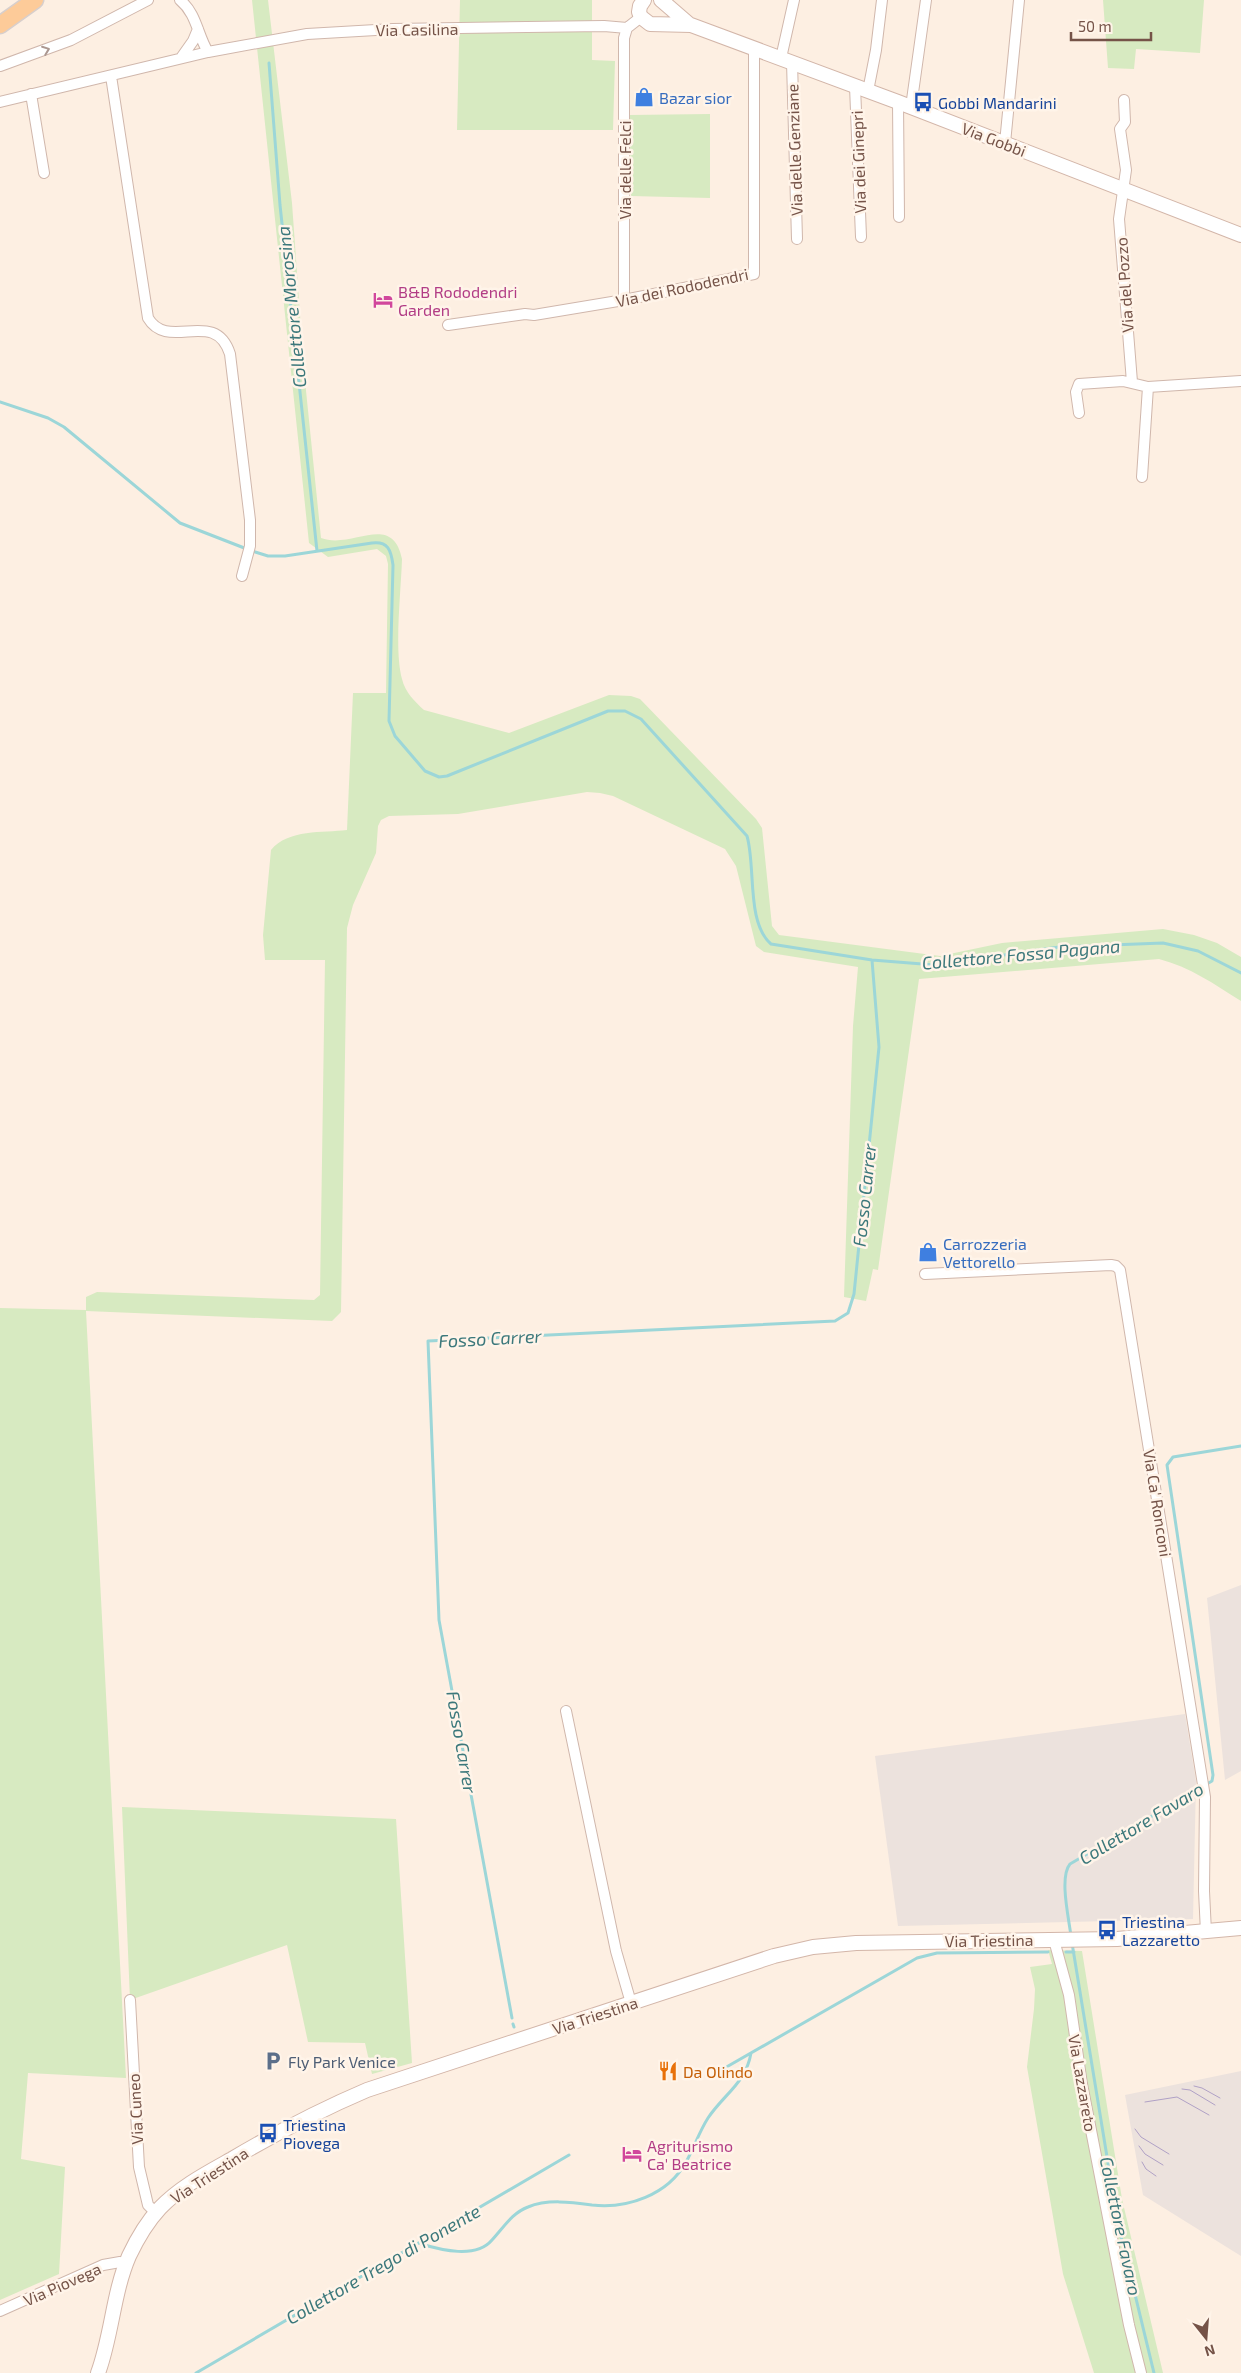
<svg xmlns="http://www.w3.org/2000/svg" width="1241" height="2373" font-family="'Exo 2',sans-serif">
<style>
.industrial{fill:#ece2dd}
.green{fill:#d7eac1}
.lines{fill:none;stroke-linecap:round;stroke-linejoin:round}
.stream{stroke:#9cd6d8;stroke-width:3}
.street-casing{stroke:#d0b7ac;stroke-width:12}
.secondary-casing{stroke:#d3b6a9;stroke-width:16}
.primary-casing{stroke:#d8cfcc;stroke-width:19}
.street{stroke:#fff;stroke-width:10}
.secondary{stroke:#fff;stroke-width:14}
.primary{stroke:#fdcb99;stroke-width:16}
.tram{stroke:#b0a1c6;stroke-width:1}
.oneway{stroke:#ac9891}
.labels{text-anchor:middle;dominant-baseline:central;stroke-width:5;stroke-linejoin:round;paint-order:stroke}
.street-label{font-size:16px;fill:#755348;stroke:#fff4e9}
.shop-label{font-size:16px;fill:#366cbe;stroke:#fff4e9;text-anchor:start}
.transit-label{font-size:16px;fill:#164399;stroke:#fff4e9;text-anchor:start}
.hotel-label{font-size:16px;fill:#b23c85;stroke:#fff4e9;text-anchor:start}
.service-label{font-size:16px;fill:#4e5e75;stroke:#fff4e9;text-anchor:start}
.food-label{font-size:16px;fill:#c56008;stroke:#fff4e9;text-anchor:start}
.water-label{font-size:18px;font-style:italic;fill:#3c787b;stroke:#fff4e9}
</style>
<rect width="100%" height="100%" fill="#fdefe2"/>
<path class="industrial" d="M1241 1585V1771L1225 1780 1207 1598Z
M1185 1714 1196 1781 1193 1919 898 1926 875 1756Z
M1241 2071V2256L1143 2195 1125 2095Z"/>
<path class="green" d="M252 0H268L292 203 304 371 321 538C352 550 392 511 402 559 401 592 394 650 402 679 405 692 415 702 424 710L509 733 609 695 631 696 640 699 756 819 762 828 772 926 779 935 940 956 1002 943 1163 929 1194 935 1217 943 1241 957V1001C1214 984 1190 967 1159 959L919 979 878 1270 873 1269 866 1301 844 1297 853 1026 858 967 764 952 756 946 736 866 725 849 613 796 600 793 587 792 458 814 389 816 381 820 378 826 376 853 353 905 347 928 341 1312 332 1321 86 1311 126 2078 28 2073 21 2159 65 2167 59 2274 0 2300V1308L86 1310V1297L97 1292 314 1300 320 1295 325 960H265L263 935 271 850C288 829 323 833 347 830L353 693H386L388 564 386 556 377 549 328 557 309 543Z
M460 0H592V60L615 61 613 130H457Z
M1103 0H1204L1200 53 1136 49 1134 69 1108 68Z
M710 114V198L631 196 629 115Z
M122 1807 396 1819 412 2063 372 2074 365 2043 308 2042 287 1945 130 2000Z
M1048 1950 1082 1951 1122 2199 1163 2373H1094L1063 2274 1027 2067 1034 2009 1035 1989 1030 1967 1052 1964Z"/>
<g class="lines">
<path class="stream" d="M269 63 280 205 317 551
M0 402 48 418 64 427 180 523 252 551 268 556H285L372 543C388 541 391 550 393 565L389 721 395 736 425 771 439 777 447 776 608 711H625L641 719 747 836C756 867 746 922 771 944L872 960 935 965 1059 947 1163 943 1198 951 1241 973
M1071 1936C1069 1919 1059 1877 1070 1864L1212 1781 1213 1775 1167 1465 1173 1457 1241 1446
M1072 1943 1118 2224 1154 2373
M1066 1952H1074
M512 2018 439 1620 428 1341 835 1321 848 1313 854 1294 879 1047 872 960
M513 2024 514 2027
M716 2073 917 1958 937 1953 1048 1952
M421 2244C441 2250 476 2259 492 2240 504 2227 512 2213 528 2207 547 2199 571 2202 592 2205 627 2209 668 2195 686 2162 694 2148 699 2132 708 2118 724 2094 746 2083 751 2053
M196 2373 569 2155"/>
<defs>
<path id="street" d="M180 0C197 14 197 34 208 52
M181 58 193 41 198 29
M781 58 794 0
M792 62 797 239
M0 66 71 40 148 0
M111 76 148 318C168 352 215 307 230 354L250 520V546L242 576
M855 86 861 237
M868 91 876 50 882 0
M31 94 44 173
M1124 100 1125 122 1120 129 1126 170 1119 219 1132 382
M0 102 208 52 307 34 393 29 604 26 627 28
M898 102 899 217
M911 107 926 0
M1005 143 1019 0
M624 300V38L627 28 641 17
M448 325 525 314 534 315 624 300 754 274V48
M1079 413 1076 392 1079 384 1123 381 1148 387 1241 381
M1142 477 1148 387
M925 1274 1111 1265 1116 1266 1120 1270 1205 1797 1204 1891 1206 1932
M566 1711 616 1951 631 2003
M1054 1940 1069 1995 1082 2084 1129 2325 1141 2373
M130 2000 139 2167 148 2205 156 2213
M0 2311 103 2265 120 2262 126 2264"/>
<path id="secondary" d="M644 0 640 6 639 12 641 17 650 24 691 25 898 102 1241 235
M661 0 690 25
M98 2373C112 2335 113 2293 129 2256 137 2239 147 2222 160 2208 180 2187 207 2173 232 2159 276 2133 320 2110 367 2090L774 1956 813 1947 856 1943 1117 1939 1241 1928"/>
<path id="primary" d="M0 25 35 0"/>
</defs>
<use href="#street" class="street-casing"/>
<use href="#secondary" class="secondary-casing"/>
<use href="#primary" class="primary-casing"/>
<use href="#street" class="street"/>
<use href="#secondary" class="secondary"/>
<use href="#primary" class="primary"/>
<path class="tram" d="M1194 2086 1202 2088 1220 2098
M1182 2089 1190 2090 1215 2105
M1145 2102 1177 2097 1209 2115
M1135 2129 1141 2137 1169 2154
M1139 2146 1145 2154 1163 2165
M1142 2162 1146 2169 1156 2176"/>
</g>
<defs><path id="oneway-chevron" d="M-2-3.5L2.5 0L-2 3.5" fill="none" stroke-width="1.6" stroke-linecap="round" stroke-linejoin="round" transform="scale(1.25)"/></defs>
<use class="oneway" href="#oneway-chevron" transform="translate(46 50) rotate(-21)"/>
<defs>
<symbol id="shop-bare" viewBox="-9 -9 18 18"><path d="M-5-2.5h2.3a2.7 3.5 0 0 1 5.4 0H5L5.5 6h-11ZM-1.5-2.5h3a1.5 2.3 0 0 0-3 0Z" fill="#3f7fe0" stroke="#fff4e9" stroke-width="2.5" paint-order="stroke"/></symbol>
<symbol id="bus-bare" viewBox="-9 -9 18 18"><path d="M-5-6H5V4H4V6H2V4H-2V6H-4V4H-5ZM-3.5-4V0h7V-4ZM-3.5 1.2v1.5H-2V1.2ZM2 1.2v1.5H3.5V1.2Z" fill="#1a4fb4" stroke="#fff4e9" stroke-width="2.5" paint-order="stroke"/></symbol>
<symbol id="hotel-bare" viewBox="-9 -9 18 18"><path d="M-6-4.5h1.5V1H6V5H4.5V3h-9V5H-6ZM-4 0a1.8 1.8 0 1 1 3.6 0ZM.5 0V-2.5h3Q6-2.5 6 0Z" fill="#d1479c" stroke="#fff4e9" stroke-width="2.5" paint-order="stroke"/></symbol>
<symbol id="parking-bare" viewBox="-9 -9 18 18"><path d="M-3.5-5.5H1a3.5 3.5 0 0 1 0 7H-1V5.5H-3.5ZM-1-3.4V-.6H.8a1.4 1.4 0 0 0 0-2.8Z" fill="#5c6f8a" stroke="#fff4e9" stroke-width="2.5" paint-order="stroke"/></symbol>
<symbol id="restaurant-bare" viewBox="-9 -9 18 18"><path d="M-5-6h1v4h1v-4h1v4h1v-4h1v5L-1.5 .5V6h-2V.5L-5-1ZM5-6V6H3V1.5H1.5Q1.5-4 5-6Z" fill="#e8710a" stroke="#fff4e9" stroke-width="2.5" paint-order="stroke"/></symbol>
</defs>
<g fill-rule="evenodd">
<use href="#shop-bare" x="630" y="83" width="28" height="28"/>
<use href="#bus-bare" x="909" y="88" width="28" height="28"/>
<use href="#hotel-bare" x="369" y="286" width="28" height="28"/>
<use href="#shop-bare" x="914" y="1238" width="28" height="28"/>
<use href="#bus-bare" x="1093" y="1916" width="28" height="28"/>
<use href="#parking-bare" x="259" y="2047" width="28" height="28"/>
<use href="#restaurant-bare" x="654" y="2057" width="28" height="28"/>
<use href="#bus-bare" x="254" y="2119" width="28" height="28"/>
<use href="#hotel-bare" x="618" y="2140" width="28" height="28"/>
</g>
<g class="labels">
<g class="street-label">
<text transform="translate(417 29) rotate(-1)">Via Casilina</text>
<text transform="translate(994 139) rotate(21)">Via Gobbi</text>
<text transform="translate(794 150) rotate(-92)">Via delle Genziane</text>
<text transform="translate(858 162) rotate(-92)">Via dei Ginepri</text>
<text transform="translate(624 170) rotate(-90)">Via delle Felci</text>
<text transform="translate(1124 285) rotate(-94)">Via del Pozzo</text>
<text transform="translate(682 287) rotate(-12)">Via dei Rododendri</text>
<text transform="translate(1158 1503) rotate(81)">Via Ca' Ronconi</text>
<text transform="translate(989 1940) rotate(-1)">Via Triestina</text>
<text transform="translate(595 2015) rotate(-18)">Via Triestina</text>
<text transform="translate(1083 2083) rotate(80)">Via Lazzareto</text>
<text transform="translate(135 2109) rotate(-93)">Via Cuneo</text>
<text transform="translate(209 2175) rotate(-33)">Via Triestina</text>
<text transform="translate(62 2284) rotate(-24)">Via Piovega</text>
</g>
<g class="shop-label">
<text x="659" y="97">Bazar sior</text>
<text x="943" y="1243">Carrozzeria<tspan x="943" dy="18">Vettorello</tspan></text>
</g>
<g class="transit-label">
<text x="938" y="102">Gobbi Mandarini</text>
<text x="1122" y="1921">Triestina<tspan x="1122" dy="18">Lazzaretto</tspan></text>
<text x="283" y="2124">Triestina<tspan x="283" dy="18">Piovega</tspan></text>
</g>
<g class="hotel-label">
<text x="398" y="291">B&amp;B Rododendri<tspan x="398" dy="18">Garden</tspan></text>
<text x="647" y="2145">Agriturismo<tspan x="647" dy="18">Ca' Beatrice</tspan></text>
</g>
<g class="service-label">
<text x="288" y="2061">Fly Park Venice</text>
</g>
<g class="food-label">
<text x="683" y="2071">Da Olindo</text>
</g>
<g class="water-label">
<text transform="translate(291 307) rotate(-96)">Collettore Morosina</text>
<text transform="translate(1021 954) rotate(-5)">Collettore Fossa Pagana</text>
<text transform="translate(864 1195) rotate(-84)">Fosso Carrer</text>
<text transform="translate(490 1338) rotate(-3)">Fosso Carrer</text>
<text transform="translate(462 1742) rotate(80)">Fosso Carrer</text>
<text transform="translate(1141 1823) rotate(-31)">Collettore Favaro</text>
<text transform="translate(1121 2226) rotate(78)">Collettore Favaro</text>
<text transform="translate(383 2264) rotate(-30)">Collettore Trego di Ponente</text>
</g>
</g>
<g transform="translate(1206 2338) rotate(163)" stroke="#fff4e9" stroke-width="4" paint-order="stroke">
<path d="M0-4L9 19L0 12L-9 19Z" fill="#755348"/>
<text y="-8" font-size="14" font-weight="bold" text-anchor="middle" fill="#755348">N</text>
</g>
<path d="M1071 32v8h80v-8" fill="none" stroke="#755348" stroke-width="2.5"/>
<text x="1078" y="32" font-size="15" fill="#755348" stroke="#fff4e9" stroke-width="4" paint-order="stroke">50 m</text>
</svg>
